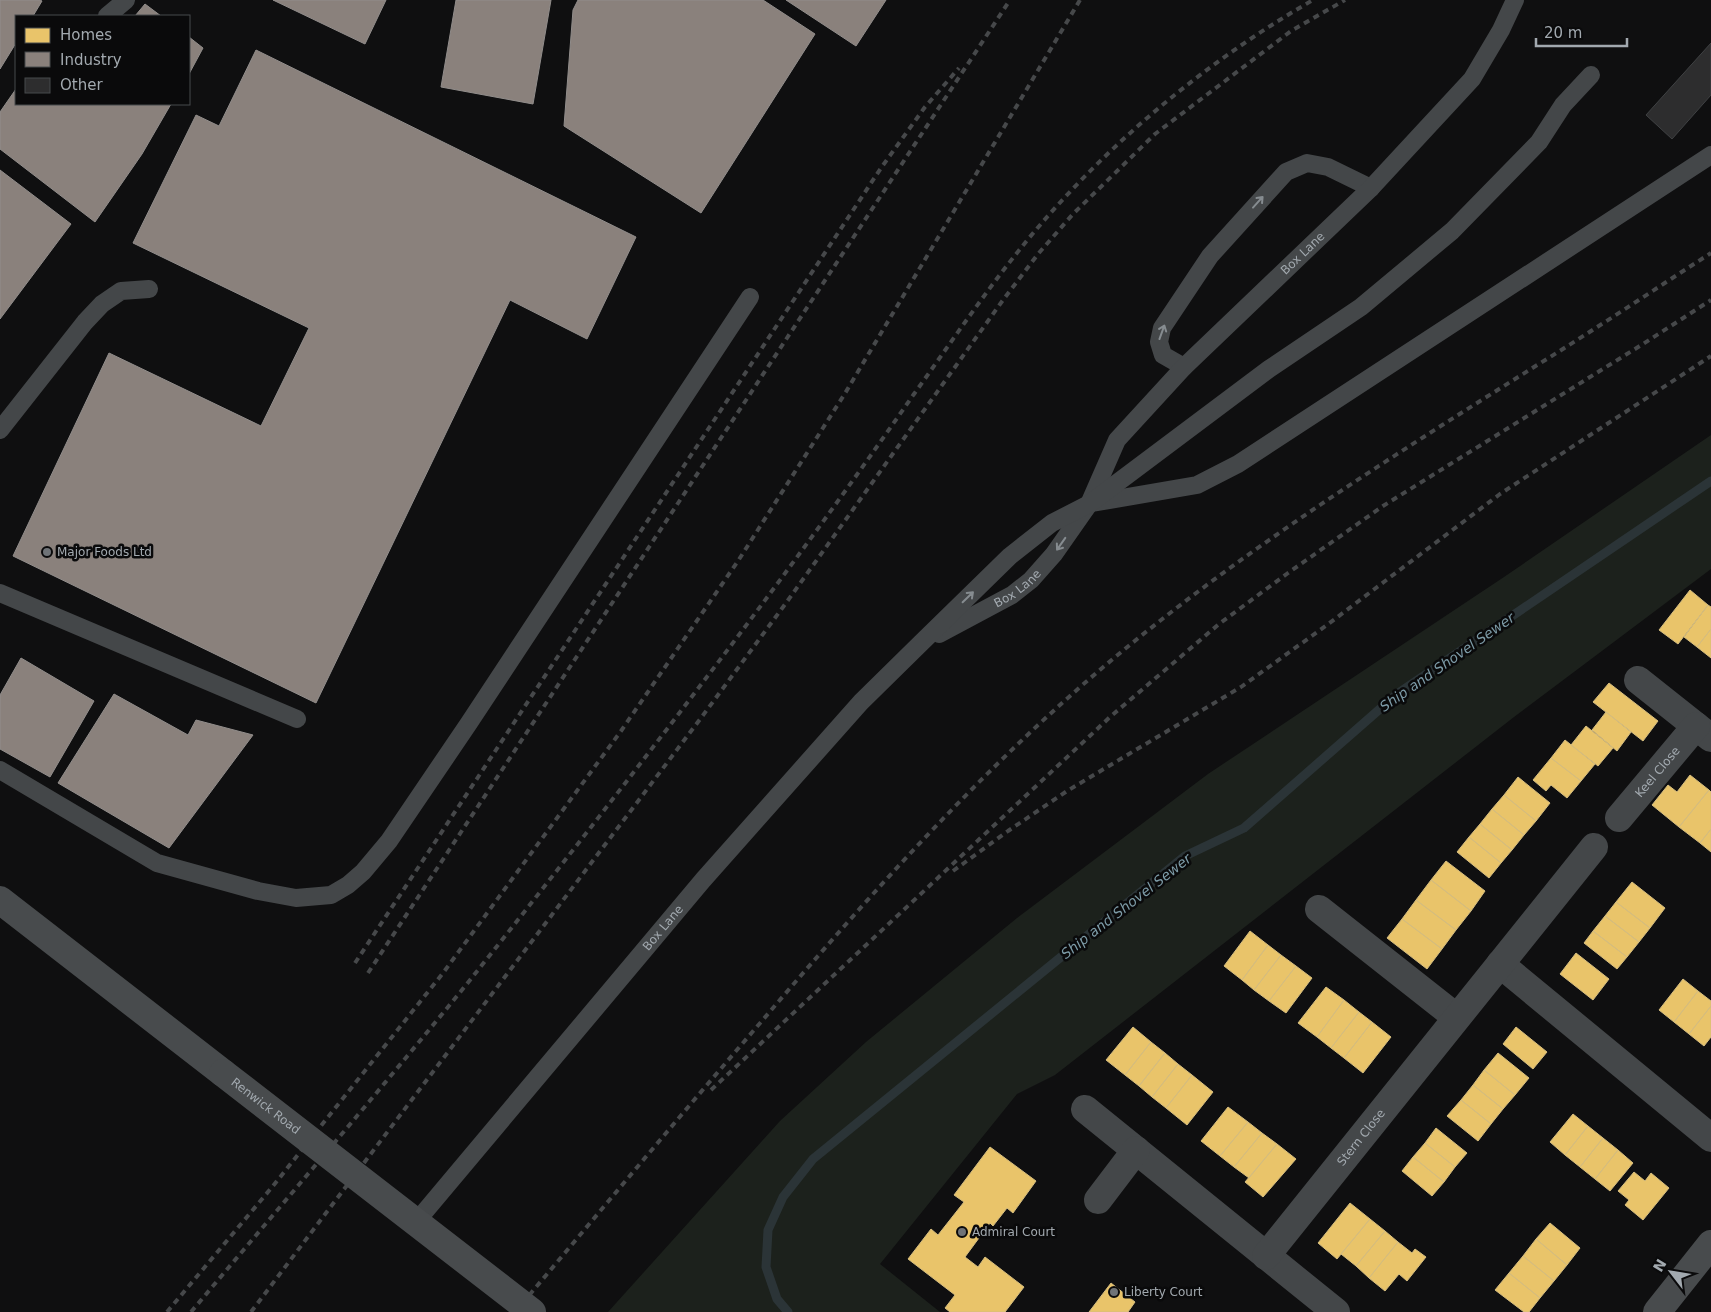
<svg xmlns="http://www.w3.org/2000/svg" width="1711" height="1312" font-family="'DejaVu Sans',sans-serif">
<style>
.green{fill:#1c211c}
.homes{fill:#e9c46a;stroke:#d4bc7f}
.industry{fill:#8a817c;stroke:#918d8b}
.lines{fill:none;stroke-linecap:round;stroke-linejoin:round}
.stream{stroke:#2b3437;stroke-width:9}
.building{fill:#2d2d2e;stroke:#3f4143}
.lane{stroke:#444749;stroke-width:18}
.street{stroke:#444749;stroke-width:28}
.secondary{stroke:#484b4d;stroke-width:28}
.rail{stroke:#46484a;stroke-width:4;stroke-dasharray:6 5;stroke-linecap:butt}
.secondary-bridge{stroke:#484b4d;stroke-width:28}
.oneway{stroke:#868c90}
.poi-dot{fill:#6f7377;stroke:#0a0a0b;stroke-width:2}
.labels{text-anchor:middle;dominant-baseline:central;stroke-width:5;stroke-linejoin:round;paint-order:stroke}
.street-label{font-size:12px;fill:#a2a9af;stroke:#0a0a0b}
.poi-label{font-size:12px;fill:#a2a9af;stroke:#0a0a0b;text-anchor:start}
.water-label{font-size:14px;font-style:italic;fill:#7d9ba7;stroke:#0a0a0b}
</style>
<rect width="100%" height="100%" fill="#0f0f10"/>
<path class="green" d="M1711 435V569L1514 717 1055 1075 1017 1094 880 1264 940 1312H608L780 1121 866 1042 1017 918 1208 774 1504 577Z"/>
<path class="homes" d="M1690 590 1708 605 1678 644 1659 630Z
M1708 605 1711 607V629L1697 647 1684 637Z
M1711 629V658L1697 647Z
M1609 683 1658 721 1643 741 1593 702Z
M1606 712 1631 732 1617 751 1592 730Z
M1586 726 1613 748 1598 766 1571 745Z
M1565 740 1595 764 1581 781 1551 758Z
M1551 758 1581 781 1567 798 1551 785 1546 791 1533 780Z
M1690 775 1709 790 1679 827 1652 805 1668 785 1677 792Z
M1518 777 1550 803 1536 821 1504 795Z
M1709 790 1711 792V829L1700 843 1679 827Z
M1504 795 1536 821 1524 835 1492 809Z
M1492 809 1524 835 1512 850 1480 824Z
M1480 824 1512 850 1501 863 1469 837Z
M1711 829V852L1700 843Z
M1469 837 1501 863 1489 878 1457 852Z
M1446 861 1485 891 1471 911 1431 880Z
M1431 880 1471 911 1456 930 1416 900Z
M1632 882 1665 908 1650 928 1616 902Z
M1416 900 1456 930 1442 949 1402 919Z
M1616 902 1650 928 1639 942 1605 916Z
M1605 916 1639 942 1627 957 1593 931Z
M1402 919 1442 949 1427 969 1387 938Z
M1250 931 1268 945 1242 980 1224 966Z
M1593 931 1627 957 1617 969 1584 943Z
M1268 945 1281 955 1254 990 1242 980Z
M1576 953 1609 979 1593 1000 1560 974Z
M1281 955 1296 966 1269 1001 1254 990Z
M1296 966 1312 978 1286 1013 1269 1001Z
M1683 979 1698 991 1674 1022 1659 1010Z
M1326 987 1344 1000 1317 1037 1298 1023Z
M1698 991 1711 1001V1006L1689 1034 1674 1022Z
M1344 1000 1359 1012 1331 1048 1317 1037Z
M1711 1006V1037L1704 1046 1689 1034Z
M1359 1012 1372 1022 1344 1058 1331 1048Z
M1372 1022 1391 1037 1363 1073 1344 1058Z
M1133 1027 1151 1042 1125 1075 1106 1060Z
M1516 1027 1547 1052 1533 1069 1503 1044Z
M1151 1042 1165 1053 1139 1086 1125 1075Z
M1165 1053 1178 1064 1152 1097 1139 1086Z
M1498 1053 1529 1078 1515 1095 1484 1070Z
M1178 1064 1192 1075 1166 1108 1152 1097Z
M1484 1070 1515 1095 1503 1109 1473 1085Z
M1192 1075 1213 1092 1187 1125 1166 1108Z
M1473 1085 1503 1109 1491 1124 1461 1100Z
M1461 1100 1491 1124 1478 1141 1447 1116Z
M1228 1107 1248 1122 1220 1156 1201 1141Z
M1573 1114 1588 1126 1565 1155 1550 1142Z
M1248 1122 1262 1133 1234 1167 1220 1156Z
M1588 1126 1603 1138 1580 1167 1565 1155Z
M1436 1128 1467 1153 1455 1167 1425 1143Z
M1262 1133 1277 1144 1249 1178 1234 1167Z
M1603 1138 1618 1150 1595 1179 1580 1167Z
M1425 1143 1455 1167 1444 1182 1413 1157Z
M1277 1144 1296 1159 1263 1197 1245 1182Z
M990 1147 1036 1181 1013 1213 1007 1208 993 1226 990 1223 965 1257 978 1267 985 1257 1024 1287 1005 1312H950L945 1308 955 1295 908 1259 931 1229 938 1235 964 1202 954 1195Z
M1618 1150 1633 1163 1610 1191 1595 1179Z
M1413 1157 1444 1182 1432 1196 1402 1171Z
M1634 1172 1645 1181 1651 1173 1669 1188 1643 1220 1625 1205 1629 1200 1618 1191Z
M1350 1203 1370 1219 1337 1259 1318 1243Z
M1370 1219 1385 1231 1356 1266 1341 1254Z
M1550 1223 1580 1248 1567 1265 1536 1239Z
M1385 1231 1398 1242 1369 1278 1356 1266Z
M1536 1239 1567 1265 1554 1281 1523 1256Z
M1398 1242 1412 1253 1415 1249 1426 1257 1407 1281 1399 1274 1385 1291 1369 1278Z
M1523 1256 1554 1281 1540 1298 1509 1273Z
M1509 1273 1540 1298 1529 1312H1524L1495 1290Z
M1111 1283 1135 1302 1128 1312H1089Z"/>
<path class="industry" d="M0 0H40L42 1 33 16H16V43L0 69Z
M273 0H386L365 44Z
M456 0H551L533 104 441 87Z
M578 0H763L815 34 701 213 564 126 573 10Z
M786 0H886L856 46Z
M145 4 161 16H135Z
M189 37 203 48 189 74Z
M256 50 636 237 587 339 510 300 316 703 13 556 109 353 261 426 309 328 133 243 196 115 219 126Z
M16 89V104H171L142 154 95 222 0 149V112Z
M0 170 71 224 0 319Z
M21 658 94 701 50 777 0 749V695Z
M114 694 188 735 196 720 253 735 169 848 58 783Z"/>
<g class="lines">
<path class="stream" d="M788 1312 777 1299 766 1267 768 1230 783 1197 813 1159 1185 856 1244 828 1397 694 1711 481"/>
</g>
<path class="building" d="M1711 43V95L1672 139 1646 115Z"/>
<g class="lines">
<g class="lane">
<path d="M107 16 126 0"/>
<path d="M1184 367 1163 355 1159 342 1162 328 1210 256 1286 172 1307 163 1328 167 1371 188"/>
<path d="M0 430 85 322 102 304 121 291 149 289"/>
<path d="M1092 503 1197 485 1238 464 1711 155"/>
<path d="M0 593 297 719"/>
<path id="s1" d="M939 634 1012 595 1031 580 1054 554 1089 504 1117 440 1184 367 1371 188 1472 79 1501 30 1515 0"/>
<path d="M0 770 157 863 258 891 296 898 331 895 348 885 363 872 389 841 469 723 750 297"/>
<path id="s2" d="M416 1222 703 880 861 702 921 643 1010 556 1052 523 1089 504 1269 369 1361 307 1452 231 1539 142 1563 105 1591 75"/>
</g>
<g class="street">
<path d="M1638 680 1711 738"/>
<path id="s3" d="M1619 818 1696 726"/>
<path d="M1319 909 1456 1017"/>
<path d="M1500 964 1711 1138"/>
<path d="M1085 1109 1336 1312"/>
<path d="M1098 1200 1136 1150"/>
<path id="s4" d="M1266 1256 1594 847"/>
</g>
<path class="secondary" d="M0 900 223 1073
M1657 1312 1711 1244"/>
<path class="rail" d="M953 871 1008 831 1067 791 1241 687 1327 625 1500 494 1711 356
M355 963 881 168 925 107 959 68
M368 973 1010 0
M711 1090 1110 717 1219 624 1288 573 1383 506 1643 344 1711 300
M167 1312 273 1186 443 973 621 731 738 561 844 395 1080 0
M191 1312C283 1203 376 1095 466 985 555 874 643 761 729 648 792 565 854 480 914 394 960 330 1003 265 1056 207 1129 126 1219 54 1313 0
M251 1312 701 718 786 603 1003 300 1038 254 1073 214 1155 134 1291 31 1345 0
M515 1312C597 1215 678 1118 761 1022 861 905 963 790 1079 688 1219 565 1377 466 1534 367 1594 330 1652 291 1711 253"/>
<path class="secondary-bridge" id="s5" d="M223 1073 532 1312"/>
</g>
<defs><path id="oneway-shaft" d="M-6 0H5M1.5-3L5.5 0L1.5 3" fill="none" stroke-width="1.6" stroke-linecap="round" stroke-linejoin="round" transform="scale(1.25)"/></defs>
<g class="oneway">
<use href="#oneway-shaft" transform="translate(1258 202) rotate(-48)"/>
<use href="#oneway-shaft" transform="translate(1162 332) rotate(-70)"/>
<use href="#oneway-shaft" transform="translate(1061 544) rotate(125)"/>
<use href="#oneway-shaft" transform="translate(968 597) rotate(-44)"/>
</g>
<g class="poi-dot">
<circle cx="47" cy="552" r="5"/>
<circle cx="962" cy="1232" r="5"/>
<circle cx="1114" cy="1292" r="5"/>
</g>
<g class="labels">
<g class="street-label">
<text stroke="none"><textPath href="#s1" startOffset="536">Box Lane</textPath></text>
<text stroke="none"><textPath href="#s1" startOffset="91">Box Lane</textPath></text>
<text stroke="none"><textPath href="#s3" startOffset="60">Keel Close</textPath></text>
<text stroke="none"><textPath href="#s2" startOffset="384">Box Lane</textPath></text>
<text stroke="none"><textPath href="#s5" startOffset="54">Renwick Road</textPath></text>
<text stroke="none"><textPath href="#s4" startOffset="152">Stern Close</textPath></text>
</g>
<g class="poi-label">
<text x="57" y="552">Major Foods Ltd</text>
<text x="972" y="1232">Admiral Court</text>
<text x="1124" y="1292">Liberty Court</text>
</g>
<g class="water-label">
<text transform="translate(1447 662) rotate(-35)">Ship and Shovel Sewer</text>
<text transform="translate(1126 906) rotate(-38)">Ship and Shovel Sewer</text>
</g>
</g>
<rect x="15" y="15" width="175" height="90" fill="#0a0a0b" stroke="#474a4d"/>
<rect x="25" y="28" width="25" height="15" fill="#e9c46a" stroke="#474a4d"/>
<text x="60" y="40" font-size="15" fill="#a2a9af">Homes</text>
<rect x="25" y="52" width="25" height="15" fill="#8a817c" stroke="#474a4d"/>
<text x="60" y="65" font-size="15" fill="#a2a9af">Industry</text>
<rect x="25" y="78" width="25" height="15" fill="#2d2d2e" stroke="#474a4d"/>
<text x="60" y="90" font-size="15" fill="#a2a9af">Other</text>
<g transform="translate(1671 1272) rotate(301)" stroke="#0a0a0b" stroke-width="4" paint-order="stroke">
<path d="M0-4L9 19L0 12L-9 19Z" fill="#a2a9af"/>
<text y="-8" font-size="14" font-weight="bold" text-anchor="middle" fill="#a2a9af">N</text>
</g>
<path d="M1536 38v8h91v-8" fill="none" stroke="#a2a9af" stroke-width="2.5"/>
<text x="1544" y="38" font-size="15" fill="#a2a9af" stroke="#0a0a0b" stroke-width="4" paint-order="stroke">20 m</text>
</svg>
